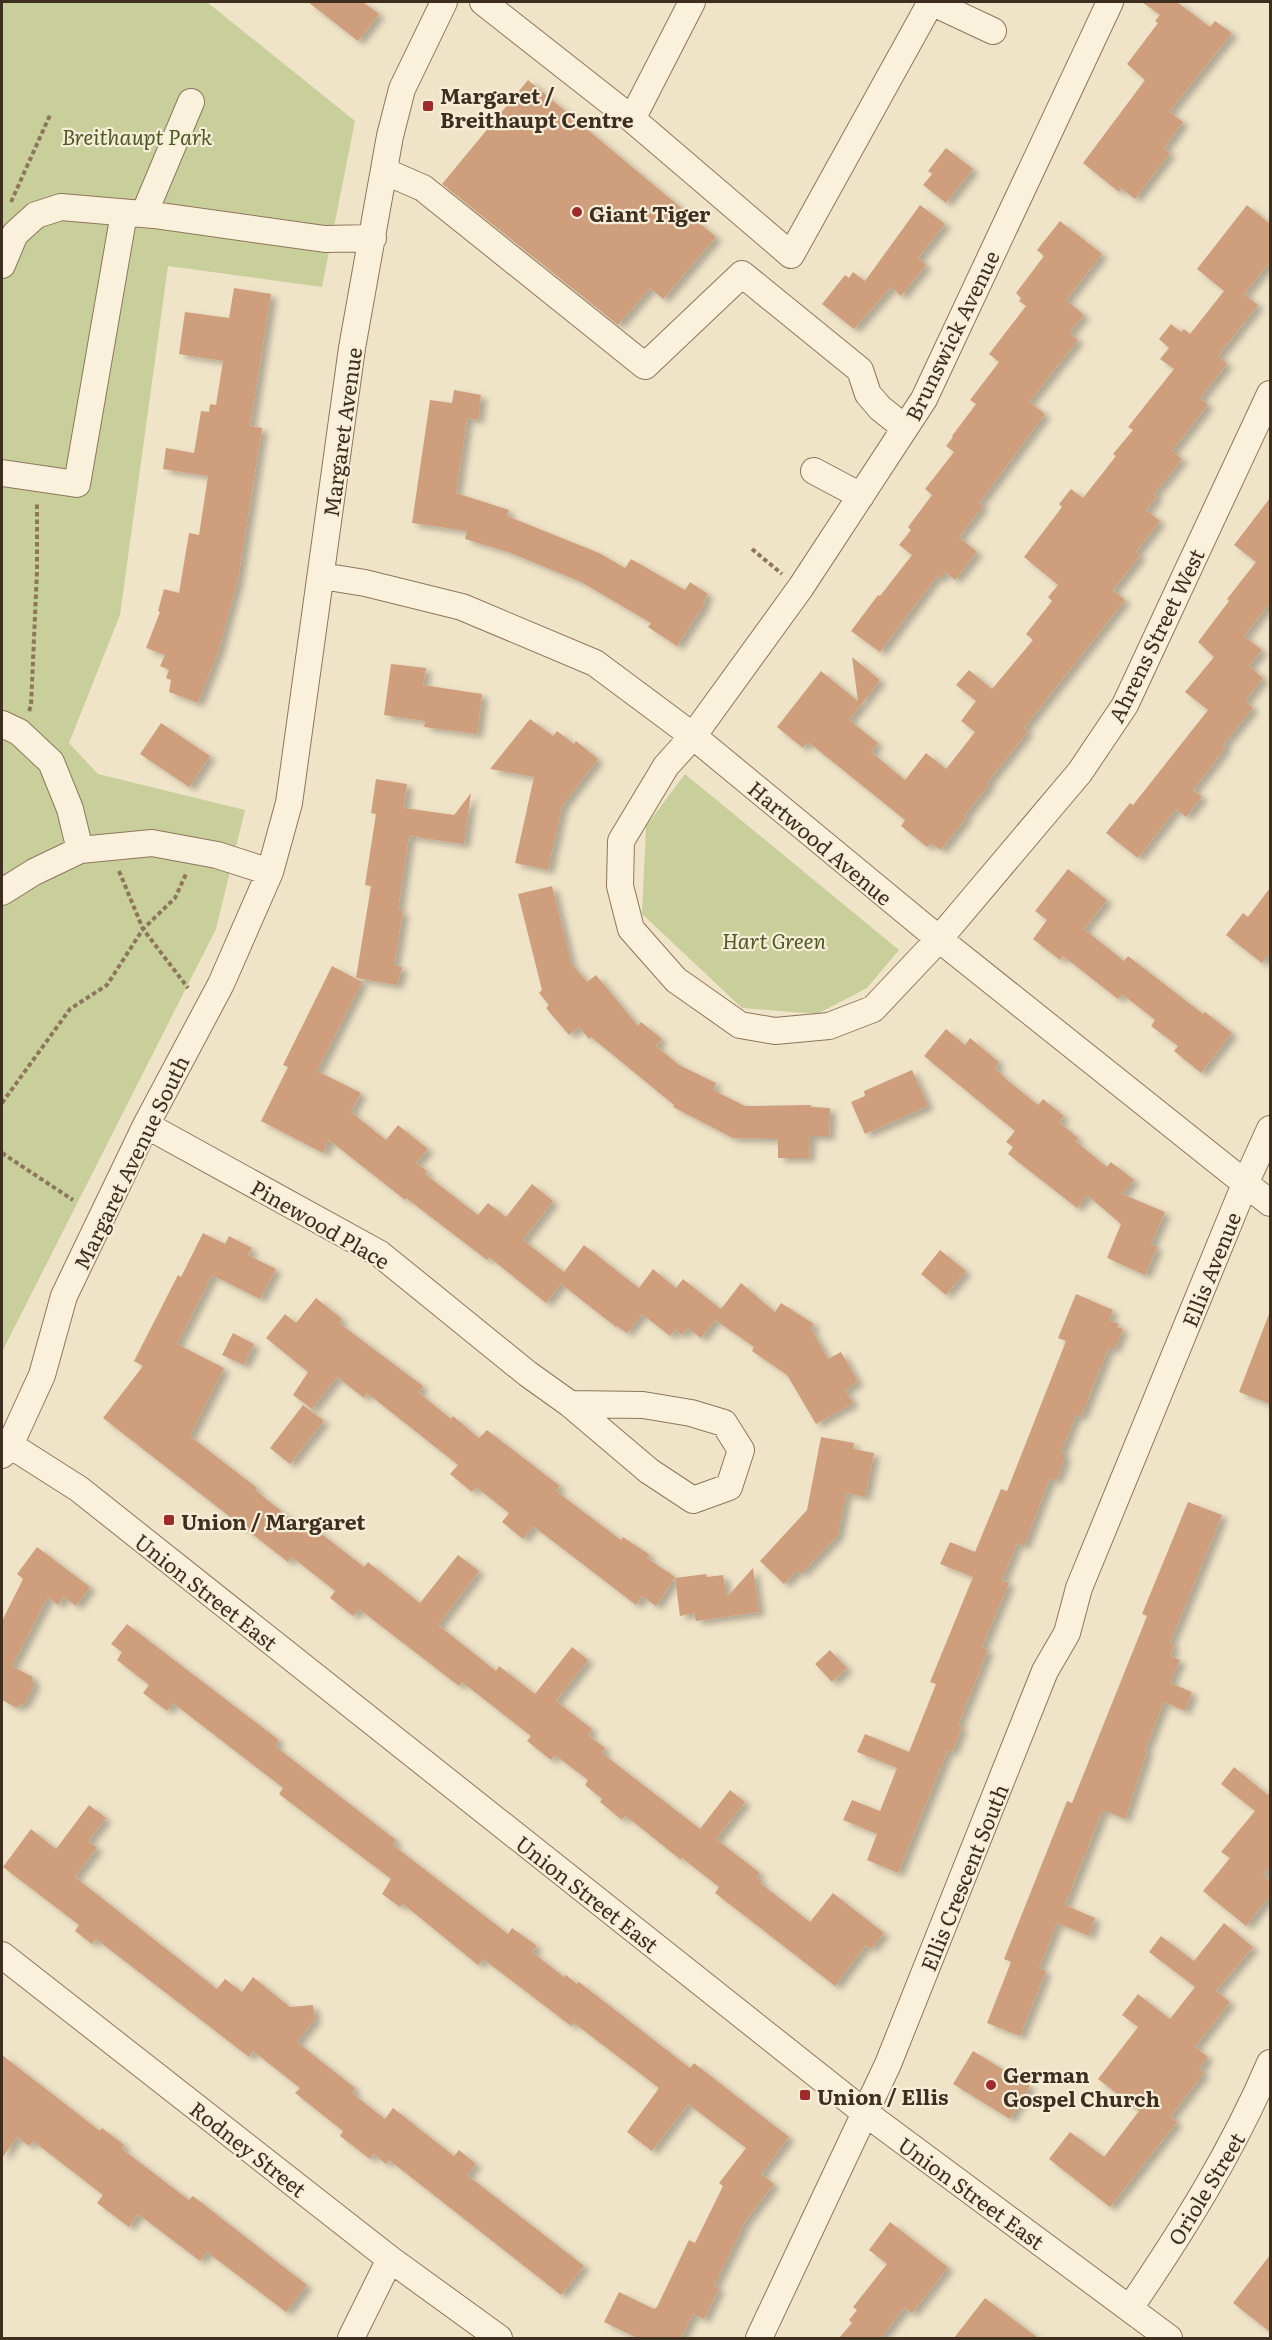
<svg xmlns="http://www.w3.org/2000/svg" width="1272" height="2340" font-family="Literata,serif">
<style>
.green{fill:#c9cf9b}
.building{fill:#cf9f7d;filter:url(#shadow)}
.lines{fill:none;stroke-linecap:round;stroke-linejoin:round}
.minor-casing{stroke:#8d765c;stroke-width:28}
.path{stroke:#8d765c;stroke-width:4;stroke-dasharray:4.5 3;stroke-linecap:butt}
.minor{stroke:#faf1dc;stroke-width:26}
.poi-dot{fill:#9e2a2b;stroke:#f7eed8;stroke-width:2}
.labels{text-anchor:middle;dominant-baseline:central;stroke-width:4.5;stroke-linejoin:round;paint-order:stroke}
.poi-label{font-size:21px;font-weight:bold;fill:#3d2e20;stroke:#f7eed8;text-anchor:start}
.park-label{font-size:21px;font-style:italic;fill:#4d5a26;stroke:#f7eed8}
.street-label{font-size:21px;fill:#3d2e20;stroke:#f7eed8}
</style>
<defs>
<filter id="shadow"><feDropShadow dx="6" dy="4" stdDeviation="3" flood-color="#0004"/></filter>
</defs>
<rect width="100%" height="100%" fill="#f0e4c8"/>
<path class="green" d="M2 2H207L355 121 322 287 168 266 120 615 69 743 98 774 245 810 216 929 2 1352Z
M685 774 899 950 867 988 817 1014 742 1008 642 914 646 826Z"/>
<path class="building" d="M308 2H363L379 14 358 41Z
M1142 2H1177L1210 27 1215 21 1232 33 1169 112 1183 122 1164 148 1170 153 1135 199 1121 188 1119 192 1083 163 1145 80 1127 64 1158 23 1155 21 1160 15Z
M528 80 716 237 663 299 650 288 618 325 442 184Z
M946 148 973 169 946 203 923 185 932 174 928 171Z
M920 205 945 224 918 258 926 265 901 296 891 287 854 329 822 304 845 275 849 278 853 272 865 281Z
M1247 205 1270 224V262L1244 294 1258 305 1218 356 1227 364 1200 398 1208 405 1172 451 1182 459 1154 494 1157 497 1146 510 1160 521 1136 552 1140 556 1113 590 1125 600 1024 728 1028 731 987 783 989 785 964 816 966 818 941 850 931 843 927 847 901 826 905 820 808 742 803 748 777 727 821 671 858 701 852 657 880 680 849 720 878 743 871 752 905 780 926 753 946 769 975 732 961 721 976 701 956 685 969 670 992 689 1033 640 1026 634 1052 601 1048 597 1058 585 1024 557 1062 507 1059 504 1071 489 1083 498 1116 456 1113 454 1133 430 1128 427 1174 369 1160 359 1169 348 1159 339 1171 324 1181 332 1184 329 1190 334 1224 291 1197 269Z
M1060 221 1102 254 1066 300 1084 315 1069 333 1078 340 1029 402 1045 414 979 503 983 506 959 537 977 552 955 580 945 572 940 579 937 576 880 652 851 631 878 595 880 596 912 555 899 545 911 530 908 527 932 495 925 489 954 452 946 446 953 437 952 436 976 404 970 400 999 362 989 354 1026 306 1019 301 1021 298 1016 293 1044 256 1037 250Z
M234 288 271 294 250 426 262 428 238 579 219 649 198 703 169 692 171 680 166 678 169 670 160 666 165 655 146 648 160 612 158 611 164 589 179 593 189 533 199 535 208 476 163 469 166 448 194 453 201 411 209 412 210 404 216 405 223 361 179 354 185 312 229 318Z
M454 390 481 395 478 420 467 418 456 493 509 510 507 516 599 553 625 568 631 559 685 590 690 582 708 594 703 602 705 603 677 646 648 627 651 623 581 582 508 552 465 539 467 531 412 523 430 400 452 403Z
M1270 498V603L1244 636 1262 650 1249 666 1263 678 1245 701 1253 708 1223 745 1226 747 1193 790 1202 797 1186 817 1176 809 1138 858 1106 833 1130 803 1133 805 1208 710 1185 692 1214 657 1198 642 1229 601 1227 599 1256 562 1234 545Z
M391 664 426 668 423 685 482 694 477 734 424 727 425 721 384 715Z
M530 719 553 736 557 731 574 744 576 741 598 759 562 806 548 870 515 863 534 777 490 769Z
M161 723 210 756 189 787 140 754Z
M376 779 407 784 404 808 454 815 471 793 464 844 409 836 398 910 403 911 394 965 402 967 397 985 356 978 371 886 365 885 376 814 371 813Z
M1068 869 1107 900 1084 929 1124 961 1128 956 1203 1014 1205 1012 1232 1033 1201 1073 1174 1051 1178 1046 1151 1026 1155 1020 1122 994 1118 999 1063 956 1060 960 1033 939 1047 920 1035 911Z
M552 886 571 963 587 982 596 975 638 1026 641 1022 662 1039 656 1046 679 1065 716 1083 713 1090 745 1106 811 1105V1107L830 1108 829 1136H810L809 1158H778V1139L733 1138 673 1107 674 1105 591 1037 589 1039 579 1027 569 1035 546 1008 549 1005 539 993 542 990 518 894Z
M1270 888V952L1262 963 1226 935 1243 913 1248 917Z
M332 966 362 982 317 1071 361 1093 351 1112 386 1140 398 1125 428 1149 416 1163 427 1171 425 1174 478 1215 488 1203 506 1217 532 1184 553 1201 523 1240 564 1272 584 1245 639 1288 653 1269 676 1288 683 1279 721 1309 741 1283 775 1312 781 1303 814 1324 811 1329 828 1359 841 1352 858 1382 845 1390 853 1403 816 1424 787 1375 752 1351 754 1347 715 1320 701 1338 688 1328 682 1335 675 1330 670 1336 642 1314 627 1333 617 1326 616 1327 561 1284 546 1303 489 1257 487 1260 406 1198 405 1200 329 1140 323 1153 261 1121 288 1067 283 1065Z
M946 1029 965 1045 970 1038 999 1062 995 1068 1006 1079 1038 1105 1043 1099 1064 1116 1059 1122 1078 1138 1075 1141 1107 1167 1111 1162 1134 1180 1122 1194 1165 1212 1151 1244 1157 1247 1145 1275 1107 1258 1121 1224 1087 1195 1077 1208 1008 1154 1013 1147 1006 1142 1015 1131 924 1056Z
M912 1070 928 1106 865 1134 851 1102 865 1096 864 1091Z
M203 1233 225 1244 229 1236 252 1248 248 1255 276 1269 260 1299 212 1275 177 1344 224 1368 190 1436 257 1488 255 1490 306 1531 310 1525 364 1567 368 1562 420 1603 458 1555 479 1571 438 1625 496 1671 499 1666 535 1694 572 1647 588 1660 556 1701 592 1729 588 1735 605 1748 602 1753 700 1829 730 1790 745 1802 716 1839 760 1873 756 1877 762 1881 760 1883 810 1922 833 1893 884 1933 871 1949 866 1945 835 1986 715 1893 719 1887 682 1858 681 1860 636 1824 625 1816 622 1820 600 1802 602 1799 585 1785 588 1780 555 1755 551 1760 527 1741 531 1736 462 1682 459 1686 359 1609 353 1616 330 1598 335 1591 292 1557 288 1562 103 1418 143 1366 134 1361 178 1275 181 1277Z
M940 1250 966 1271 946 1295 921 1274Z
M1076 1294 1113 1310 1109 1320 1119 1324 1117 1327 1123 1329 1114 1350 1109 1347 1081 1417 1076 1415 1061 1452 1064 1453V1461L1056 1481 1050 1478 1024 1546 1017 1543 1002 1580 1009 1583 982 1647 988 1650 958 1725 962 1727 952 1752 948 1750 898 1873 867 1860 877 1834 843 1820 852 1800 880 1811 897 1768 857 1752 865 1734 909 1752 936 1684 930 1682 973 1577 940 1564 950 1542 975 1552 1001 1489 1007 1491 1066 1341 1058 1338Z
M316 1298 342 1319 339 1323 423 1386 418 1392 451 1419 453 1416 479 1438 487 1430 560 1486 556 1491 621 1540 623 1537 650 1555 647 1558 675 1577 656 1606 642 1596 636 1605 533 1526 523 1539 502 1522 509 1513 476 1487 472 1492 450 1474 458 1465 367 1393 364 1398 337 1377 312 1409 293 1395 308 1372 266 1338 285 1314 296 1323Z
M1269 1314H1270V1404L1239 1392Z
M233 1333 254 1344 244 1365 222 1355Z
M303 1405 324 1421 290 1464 270 1448Z
M821 1437 854 1443 853 1449 874 1453 865 1497 846 1493 838 1535 801 1574 798 1570 784 1584 760 1561 807 1510Z
M1188 1502 1222 1515 1170 1643 1174 1645 1170 1656 1180 1660 1170 1683 1192 1692 1185 1711 1164 1702 1145 1750 1147 1751 1125 1819 1103 1810 1065 1905 1095 1918 1089 1936 1057 1923 1039 1968 1046 1971 1020 2036 987 2023 1011 1962 1004 1959 1067 1801 1072 1803 1147 1616 1142 1614Z
M37 1547 90 1587 76 1606 64 1597 58 1605 48 1597 12 1666 33 1677 31 1681 35 1683 23 1706 20 1704 17 1708 2 1700V1621L23 1579 17 1574Z
M753 1568 759 1612 696 1621 694 1613 680 1616 675 1578 706 1574 707 1577 723 1575 727 1597Z
M127 1624 279 1740 275 1746 396 1840 393 1845 508 1934 512 1928 537 1946 532 1952 564 1977 566 1975 577 1984 579 1982 690 2068 694 2063 789 2137 761 2174 774 2184 746 2220 714 2286 719 2288 704 2319 693 2314 681 2338H637L604 2322 619 2292 654 2309 657 2307 689 2240 695 2243 723 2186 719 2183 746 2148 688 2104 652 2151 627 2132 659 2088 574 2023 571 2026 483 1959 478 1965 403 1904 400 1907 382 1894 391 1879 279 1794 283 1788 173 1703 167 1711 143 1693 149 1685 117 1660 122 1652 111 1644Z
M830 1650 847 1668 832 1682 815 1664Z
M1234 1767 1268 1795 1270 1792V1865L1263 1875 1270 1882V1896L1246 1926 1203 1891 1230 1858 1221 1852 1255 1811 1221 1784Z
M89 1805 106 1818 88 1841 97 1848 75 1877 217 1989 225 1979 242 1992 253 1977 290 2007 313 2005 315 2019 297 2042 355 2088 352 2093 385 2119 393 2108 454 2156 459 2150 476 2164 467 2175 584 2266 561 2295 389 2160 386 2164 374 2154 370 2159 340 2136 343 2131 295 2093 300 2088 253 2051 249 2057 96 1939 92 1944 75 1931 79 1925 3 1867 31 1829 56 1849Z
M1224 1923 1253 1947 1216 1991 1230 2002 1195 2047 1208 2057 1199 2069 1204 2073 1170 2117 1177 2122 1110 2207 1049 2159 1070 2132 1104 2157 1139 2111 1098 2079 1138 2027 1122 2015 1138 1994 1170 2019 1195 1987 1149 1952 1161 1936 1194 1961Z
M973 2051 1030 2086 1010 2119 953 2084Z
M2 2055 100 2131 102 2128 124 2145 122 2149 189 2200 193 2196 307 2285 286 2312 207 2252 200 2261 138 2214 129 2227 97 2203 103 2195 33 2141 29 2146 17 2137 2 2158Z
M890 2222 948 2267 912 2313 904 2308 881 2338H839L852 2323 849 2320 857 2310 853 2307 887 2264 869 2250Z
M1270 2255V2332L1233 2303Z
M985 2298 1038 2338H954Z"/>
<g class="lines">
<defs>
<path id="minor" d="M483 2 632 119 692 2
M931 2 993 31
M1110 2 924 399 801 587 693 736 666 766 621 841 620 886 631 929 676 980 740 1025 775 1031 829 1026 873 1009 939 939 1080 772 1125 705 1270 394
M632 119 791 255 931 2H929
M384 171 423 188 645 366 742 274 860 370 868 394 880 408 905 428
M144 214 191 102
M2 265 15 234 36 215 61 207 154 215 325 239 373 238
M814 471 861 496
M2 473 77 484 124 213
M322 576 365 583 462 607 595 663 693 736 939 939 1270 1203
M2 724 19 732 51 762 70 809 80 850
M2 892 34 872 80 850 152 843 217 855 270 872
M146 1125 380 1254 528 1374 570 1404 649 1471 693 1500 729 1487 741 1450 724 1423 691 1413 643 1405 570 1404
M10 1445 79 1489 864 2112 1169 2338
M2 1455 10 1445 42 1375 64 1296 146 1125 221 984 270 872 289 803 352 348 390 136 402 89 444 2
M2 1955 390 2259 499 2338
M1130 2308C1183 2230 1233 2150 1270 2063
M351 2338 390 2259
M759 2338 888 2064 1045 1671 1067 1633 1079 1588 1245 1184 1270 1129"/>
</defs>
<use href="#minor" class="minor-casing"/>
<path class="path" d="M11 202 50 115
M752 549 782 574
M29 711 31 706 37 571V503
M119 871 143 929 188 988
M2 1103 70 1009 107 985 143 929 175 898 186 874
M2 1153 73 1200"/>
<use href="#minor" class="minor"/>
</g>
<g class="poi-dot">
<rect x="422" y="100" width="12" height="12" rx="3"/>
<circle cx="577" cy="212" r="6"/>
<rect x="163" y="1514" width="12" height="12" rx="3"/>
<circle cx="991" cy="2085" r="6"/>
<rect x="799" y="2089" width="12" height="12" rx="3"/>
</g>
<g class="labels">
<g class="poi-label">
<text x="440" y="94">Margaret /<tspan x="440" dy="24">Breithaupt Centre</tspan></text>
<text x="589" y="212">Giant Tiger</text>
<text x="181" y="1520">Union / Margaret</text>
<text x="1003" y="2073">German<tspan x="1003" dy="24">Gospel Church</tspan></text>
<text x="817" y="2095">Union / Ellis</text>
</g>
<g class="park-label">
<text x="137" y="135">Breithaupt Park</text>
<text x="774" y="939">Hart Green</text>
</g>
<g class="street-label">
<text transform="translate(951 335) rotate(-64)">Brunswick Avenue</text>
<text transform="translate(341 432) rotate(-82)">Margaret Avenue</text>
<text transform="translate(1155 635) rotate(-64)">Ahrens Street West</text>
<text transform="translate(821 842) rotate(40)">Hartwood Avenue</text>
<text transform="translate(130 1162) rotate(-64)">Margaret Avenue South</text>
<text transform="translate(321 1223) rotate(30)">Pinewood Place</text>
<text transform="translate(1210 1269) rotate(-68)">Ellis Avenue</text>
<text transform="translate(207 1591) rotate(38)">Union Street East</text>
<text transform="translate(963 1877) rotate(-68)">Ellis Crescent South</text>
<text transform="translate(588 1893) rotate(38)">Union Street East</text>
<text transform="translate(249 2148) rotate(38)">Rodney Street</text>
<text transform="translate(1205 2188) rotate(-59)">Oriole Street</text>
<text transform="translate(972 2192) rotate(36)">Union Street East</text>
</g>
</g>
<rect width="1272" height="2340" fill="none" stroke="#3d2e20" stroke-width="6"/>
</svg>
